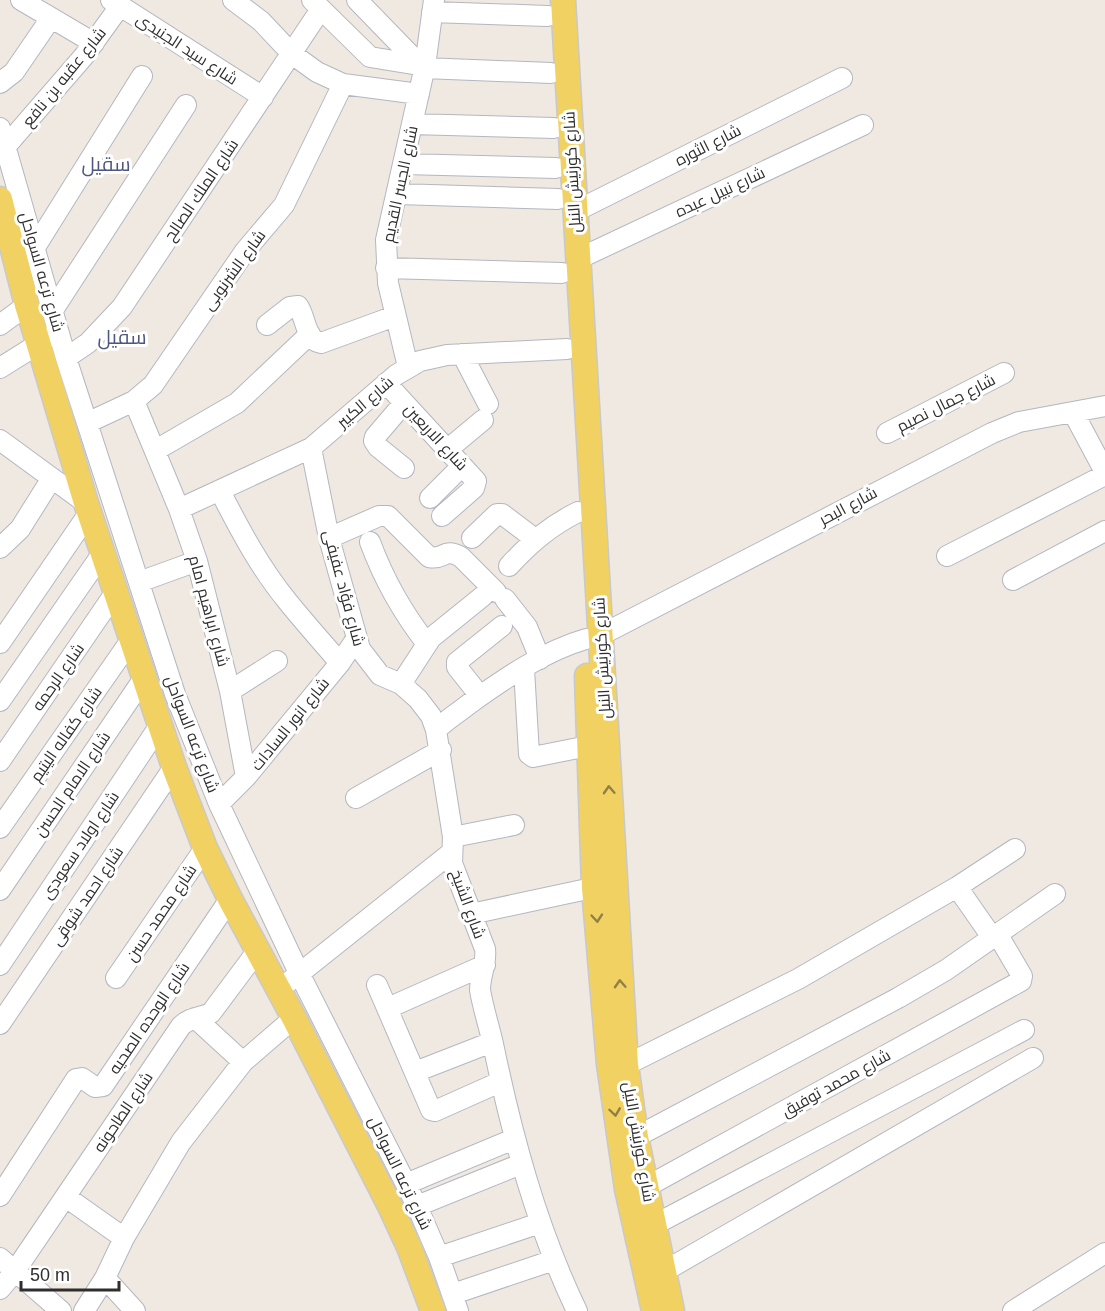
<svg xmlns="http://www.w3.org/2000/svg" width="1105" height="1311" font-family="Arial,Cairo,sans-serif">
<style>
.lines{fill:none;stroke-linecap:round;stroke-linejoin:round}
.minor-casing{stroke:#b4b7c1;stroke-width:22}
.major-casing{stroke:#c9c9c9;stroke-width:27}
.minor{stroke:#fff;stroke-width:20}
.major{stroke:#f2d163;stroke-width:24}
.oneway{stroke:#908048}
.labels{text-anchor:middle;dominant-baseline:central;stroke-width:6;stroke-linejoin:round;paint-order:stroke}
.street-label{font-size:16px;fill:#2e2e2e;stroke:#fff}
.quarter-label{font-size:20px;fill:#4d5680;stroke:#fff}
</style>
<rect width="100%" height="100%" fill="#efe9e1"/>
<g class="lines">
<defs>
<path id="minor" d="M21 0 94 43
M111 0 263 97
M233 0 261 21 292 54 317 72 343 84 419 94
M312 0 370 57 425 66
M357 0 421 66
M432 12 548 16
M424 68 551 73
M0 83 14 72 51 18
M412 124 554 128
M0 128 66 358 175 694 219 804 299 973 417 1206 439 1257 458 1311
M6 146 84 56 120 6
M404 164 556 168
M398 194 558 199
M574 212 842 78
M34 249 142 76
M578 259 863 125
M386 268 562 273
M53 310 186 105
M0 325 27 305
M267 325 290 307 298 306C306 317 305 340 321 343L395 316
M462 354 488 404
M66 358 88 343 122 307 321 9
M408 367 388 283 386 240 425 66 434 0
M0 368 51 336
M386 383 476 481 474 488 442 516
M134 401 179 509 197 561 230 691 246 777
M1073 412 1105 472
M87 423 134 401 153 385 245 251 284 205 343 84
M887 433 1004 373
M0 440 86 503
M311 448 329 538 360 649 380 675 401 684 418 699 431 716 436 730
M156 450 237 403 310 334
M447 450 483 420
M404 468 378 447 374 441 375 437 404 403
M220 491C240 530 260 568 288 602 305 623 323 643 340 663
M430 498 462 466
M179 509 311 448 396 375 420 361 447 355 567 349
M329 538 379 516H388L429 557C444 561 443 547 461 557L496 592
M472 538 497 514H502L535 539
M370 542C384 580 402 612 427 644
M0 548 20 529 52 478
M947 556 1105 475
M509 566C530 543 550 526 578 512
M1013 580 1105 531
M139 582 197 561
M505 599 527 627 540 659
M601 635 992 433 1019 422 1105 406
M0 643 89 513
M524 669 529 754 533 757 588 746
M401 684 431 638 483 596
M230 691 277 661
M480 696 457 667V662L502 626
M0 701 102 554
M0 761 115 593
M356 798 441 750
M219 804 246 777 340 663 356 639
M0 828 131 640
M453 837 514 825
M0 890 144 678
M471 914 606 885
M0 965 160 725
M116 978 205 848
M290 981 452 852
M377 985 431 1110 435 1111 500 1082
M388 1008 485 965
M195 1018 243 1062
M0 1024 174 767
M626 1065 798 979 957 887 1015 849
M415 1072 492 1042
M636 1137 898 998 946 970 1055 894
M406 1184 514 1139
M646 1187 1021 981 1022 976 1002 942 987 930 957 887
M0 1196 76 1079 82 1078 95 1087 103 1086 230 899
M66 1197 124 1238
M417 1206 521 1164
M654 1225 1024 1030
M439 1257 540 1223
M0 1258 61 1311
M663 1272 1033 1058
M105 1278 135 1311
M0 1289 15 1271 181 1026C190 1017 200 1018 211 1013L258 950
M453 1294 554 1260
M84 1311 105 1278 124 1238 181 1142 243 1062 294 1018
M577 1311C536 1226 512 1135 493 1044 489 1026 483 1008 480 990 480 975 487 963 485 949L452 863 453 837 436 730C446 720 458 713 469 704 504 679 544 651 586 639
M1013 1311 1105 1253"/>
<path id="major" d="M563 0 626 1065 636 1137 672 1311
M0 199 27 305 86 503 174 767 205 848 230 899 294 1018 390 1206 409 1247 433 1311
M587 676 594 888 609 1064 627 1189 654 1311"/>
</defs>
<use href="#minor" class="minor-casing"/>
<use href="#major" class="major-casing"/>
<use href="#minor" class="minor"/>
<use href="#major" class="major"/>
</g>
<defs><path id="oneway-chevron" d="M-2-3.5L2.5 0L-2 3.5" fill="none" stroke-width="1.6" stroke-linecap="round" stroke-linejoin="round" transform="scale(1.5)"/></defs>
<g class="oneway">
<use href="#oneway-chevron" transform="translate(609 790) rotate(-93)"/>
<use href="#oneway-chevron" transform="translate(597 918) rotate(85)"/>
<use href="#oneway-chevron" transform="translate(620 984) rotate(-93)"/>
<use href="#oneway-chevron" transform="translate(615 1112) rotate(82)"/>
</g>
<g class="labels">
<g class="street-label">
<text transform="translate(187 49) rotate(33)">شارع سيد الجنيدى</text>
<text transform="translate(64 77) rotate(-51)">شارع عقبه بن نافع</text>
<text transform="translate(708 145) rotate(-27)">شارع الثوره</text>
<text transform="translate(572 172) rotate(-93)">شارع كورنيش النيل</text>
<text transform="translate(400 184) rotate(-78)">شارع الجسر القديم</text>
<text transform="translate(201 190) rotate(-56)">شارع الملك الصالح</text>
<text transform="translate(720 192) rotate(-25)">شارع نبيل عبده</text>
<text transform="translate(234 270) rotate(-54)">شارع الشرنوبى</text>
<text transform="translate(42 272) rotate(74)">شارع ترعه السواحل</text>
<text transform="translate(365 402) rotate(-41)">شارع الكبير</text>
<text transform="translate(946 403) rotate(-27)">شارع جمال نصيم</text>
<text transform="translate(436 437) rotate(47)">شارع الاربعين</text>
<text transform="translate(848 506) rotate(-28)">شارع البحر</text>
<text transform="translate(344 588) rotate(75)">شارع فؤاد عفيفى</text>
<text transform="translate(209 611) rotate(75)">شارع ابراهيم امام</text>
<text transform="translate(602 658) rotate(-93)">شارع كورنيش النيل</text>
<text transform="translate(58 677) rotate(-55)">شارع الرحمه</text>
<text transform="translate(290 724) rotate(-51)">شارع انور السادات</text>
<text transform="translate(66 734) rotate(-55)">شارع كفاله اليتيم</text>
<text transform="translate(192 734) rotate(69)">شارع ترعه السواحل</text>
<text transform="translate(72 784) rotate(-56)">شارع الامام الحسن</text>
<text transform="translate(80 845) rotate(-56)">شارع اولاد سعودى</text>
<text transform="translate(87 896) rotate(-56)">شارع احمد شوقى</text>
<text transform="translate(468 904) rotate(70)">شارع الشيخ</text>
<text transform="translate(161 913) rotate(-56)">شارع محمد حسن</text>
<text transform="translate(149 1018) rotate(-56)">شارع الوحده الصحيه</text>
<text transform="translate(836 1083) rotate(-29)">شارع محمد توفيق</text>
<text transform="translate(123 1112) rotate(-56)">شارع الطاحونه</text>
<text transform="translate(639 1142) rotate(80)">شارع كورنيش النيل</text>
<text transform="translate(400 1173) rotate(64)">شارع ترعه السواحل</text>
</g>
<g class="quarter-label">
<text x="106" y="164">سقيل</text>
<text x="122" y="337">سقيل</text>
</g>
</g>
<path d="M21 1281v9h98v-9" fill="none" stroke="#2e2e2e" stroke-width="3"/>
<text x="30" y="1281" font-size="18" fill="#2e2e2e" stroke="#ffffff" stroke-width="4.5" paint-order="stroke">50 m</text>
</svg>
